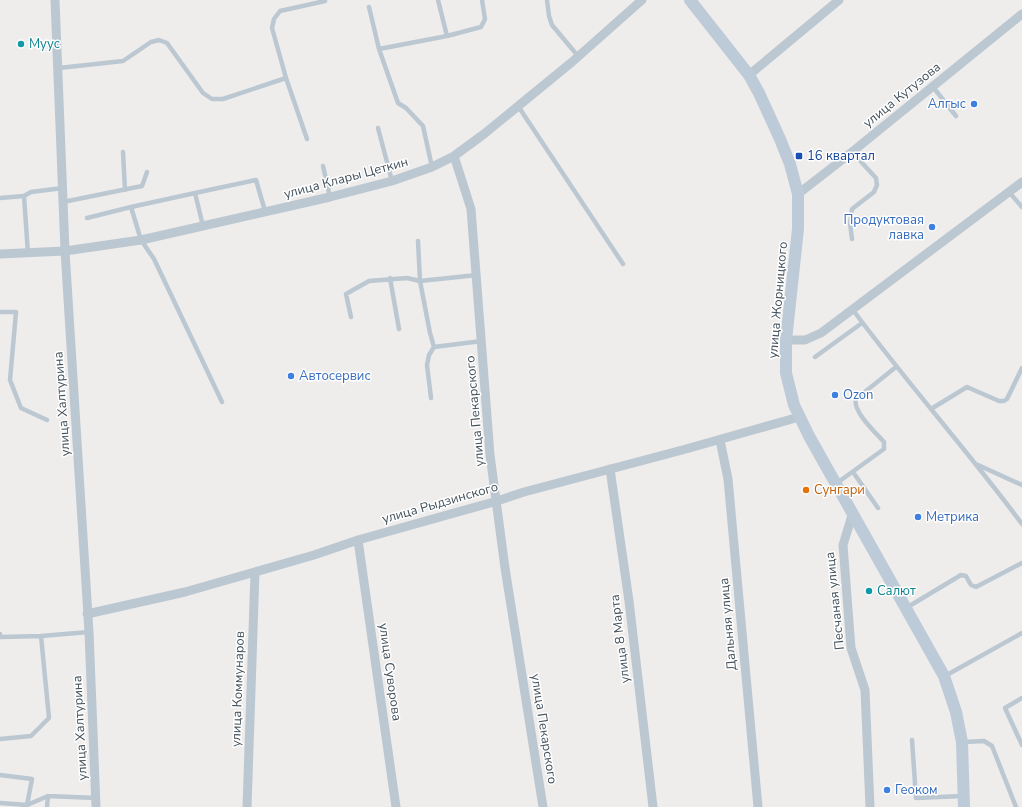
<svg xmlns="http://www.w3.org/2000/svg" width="1022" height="807" font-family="'Nunito Sans',sans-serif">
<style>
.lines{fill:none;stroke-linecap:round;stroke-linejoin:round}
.lane{stroke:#bbc8d1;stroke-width:4.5}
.street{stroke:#bbc8d1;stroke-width:9}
.secondary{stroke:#bdcbd8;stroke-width:12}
.culture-dot{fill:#0f9aa8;stroke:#fff;stroke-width:1.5}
.shop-dot{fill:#3f7fe0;stroke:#fff;stroke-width:1.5}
.transit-dot{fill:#1a4fb4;stroke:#fff;stroke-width:1.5}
.food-dot{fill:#e8710a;stroke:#fff;stroke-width:1.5}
.labels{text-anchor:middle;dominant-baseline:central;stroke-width:3;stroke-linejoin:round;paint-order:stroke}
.culture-label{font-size:13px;fill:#0d838f;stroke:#fff;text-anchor:start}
.street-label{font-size:13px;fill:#43515b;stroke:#fff}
.shop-label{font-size:13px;fill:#366cbe;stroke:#fff;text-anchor:start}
.transit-label{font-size:13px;fill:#164399;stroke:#fff;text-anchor:start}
.food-label{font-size:13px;fill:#c56008;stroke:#fff;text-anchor:start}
</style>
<rect width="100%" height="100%" fill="#efecec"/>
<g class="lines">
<path class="lane" d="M438 0 447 36 481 27 485 19 482 0
M547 0 549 16 552 25 578 56
M369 7 379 49 398 103 406 108 423 126 432 167
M379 49 447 36
M59 68 123 61 151 42 159 40 167 43 203 93 212 99H223L286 78 307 139
M286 78 272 28 274 19 280 11 325 1
M933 87 956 116
M518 106 623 264
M378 128 392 181
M123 152 125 190
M323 166 330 197
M1009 192 1022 207
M195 193 256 180 265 211
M0 198 24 196
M63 202 142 186 147 172
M131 207 195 193 203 226
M87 218 131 207 141 240 154 259 222 402
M852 239 850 223 852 209 874 192 877 185 876 178 852 152
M28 254 24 196 31 192 63 188
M477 275 420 281 430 333 434 347 482 341
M390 278 399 329
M853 310C907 383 968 451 1022 524
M0 312H16L10 380 21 408 47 420
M351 317 346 294 369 281 407 278 420 281 418 241
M815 357 862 323
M431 398 427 365 429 355 434 347
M931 409 967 387 999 401H1004L1007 399 1022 368
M978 465 1022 485
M853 472 878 508
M837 483 884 449V442C876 433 852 411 856 399L896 367
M906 608 961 575 966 576 971 585 976 587 1022 563
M0 634V637L41 636 89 632
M945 676 1022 633
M1022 698 1005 708 1022 745
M0 739 31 736 49 718 41 636
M912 740 916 798 963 796
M963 742 984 741 992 746 1016 807
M0 775 32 779 27 805V807
M0 803 27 805 48 796 96 798
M47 807 48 796"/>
<path class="street" d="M55 0 65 251 89 632 96 807
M749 75 839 0
M454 156 471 209 490 455 505 568 543 807
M798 194 852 152 1022 14
M0 254 65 251 141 240 330 197 392 181 432 167 454 156 484 134 572 62 642 0
M786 340H805L821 333 1022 182
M720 440 728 479 758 807
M610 469 629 601 653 807
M853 512 843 545 851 648 865 690 870 807
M358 540 396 807
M87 614 185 592 314 555 358 540 497 501 524 492 686 449 799 417
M247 807 255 572"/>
<path class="secondary" d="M690 0 749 75 759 93 780 139 790 164 798 194V229L786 340V373L794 405 809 436 944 676 956 712 962 742 964 807"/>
</g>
<g class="culture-dot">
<circle cx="21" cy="44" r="4"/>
<circle cx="869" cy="591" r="4"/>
</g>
<g class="shop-dot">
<circle cx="974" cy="104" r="4"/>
<circle cx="932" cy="227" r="4"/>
<circle cx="291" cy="376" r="4"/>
<circle cx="835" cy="395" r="4"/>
<circle cx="918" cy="517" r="4"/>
<circle cx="887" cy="790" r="4"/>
</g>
<rect class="transit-dot" x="795" y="152" width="8" height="8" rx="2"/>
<circle class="food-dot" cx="806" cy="490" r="4"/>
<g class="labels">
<g class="culture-label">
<text x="29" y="44">Муус</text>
<text x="877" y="591">Салют</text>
</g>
<g class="street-label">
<text transform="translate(902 95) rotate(-39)">улица Кутузова</text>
<text transform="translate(346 178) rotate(-15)">улица Клары Цеткин</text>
<text transform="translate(778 300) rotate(-85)">улица Жорницкого</text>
<text transform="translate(62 404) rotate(-94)">улица Халтурина</text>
<text transform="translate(475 411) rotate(-95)">улица Пекарского</text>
<text transform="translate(440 503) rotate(-16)">улица Рыдзинского</text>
<text transform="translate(835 601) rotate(-96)">Песчаная улица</text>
<text transform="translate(728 624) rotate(-95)">Дальняя улица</text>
<text transform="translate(620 639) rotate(-97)">улица 8 Марта</text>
<text transform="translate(390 672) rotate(82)">улица Суворова</text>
<text transform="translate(238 689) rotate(-88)">улица Коммунаров</text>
<text transform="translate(80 728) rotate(-93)">улица Халтурина</text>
<text transform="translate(544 729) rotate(81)">улица Пекарского</text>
</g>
<g class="shop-label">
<text x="966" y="104" text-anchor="end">Алгыс</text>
<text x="924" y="220" text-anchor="end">Продуктовая<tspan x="924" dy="15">лавка</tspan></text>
<text x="299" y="376">Автосервис</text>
<text x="843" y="395">Ozon</text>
<text x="926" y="517">Метрика</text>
<text x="895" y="790">Геоком</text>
</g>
<g class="transit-label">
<text x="807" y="156">16 квартал</text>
</g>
<g class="food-label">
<text x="814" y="490">Сунгари</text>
</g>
</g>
</svg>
